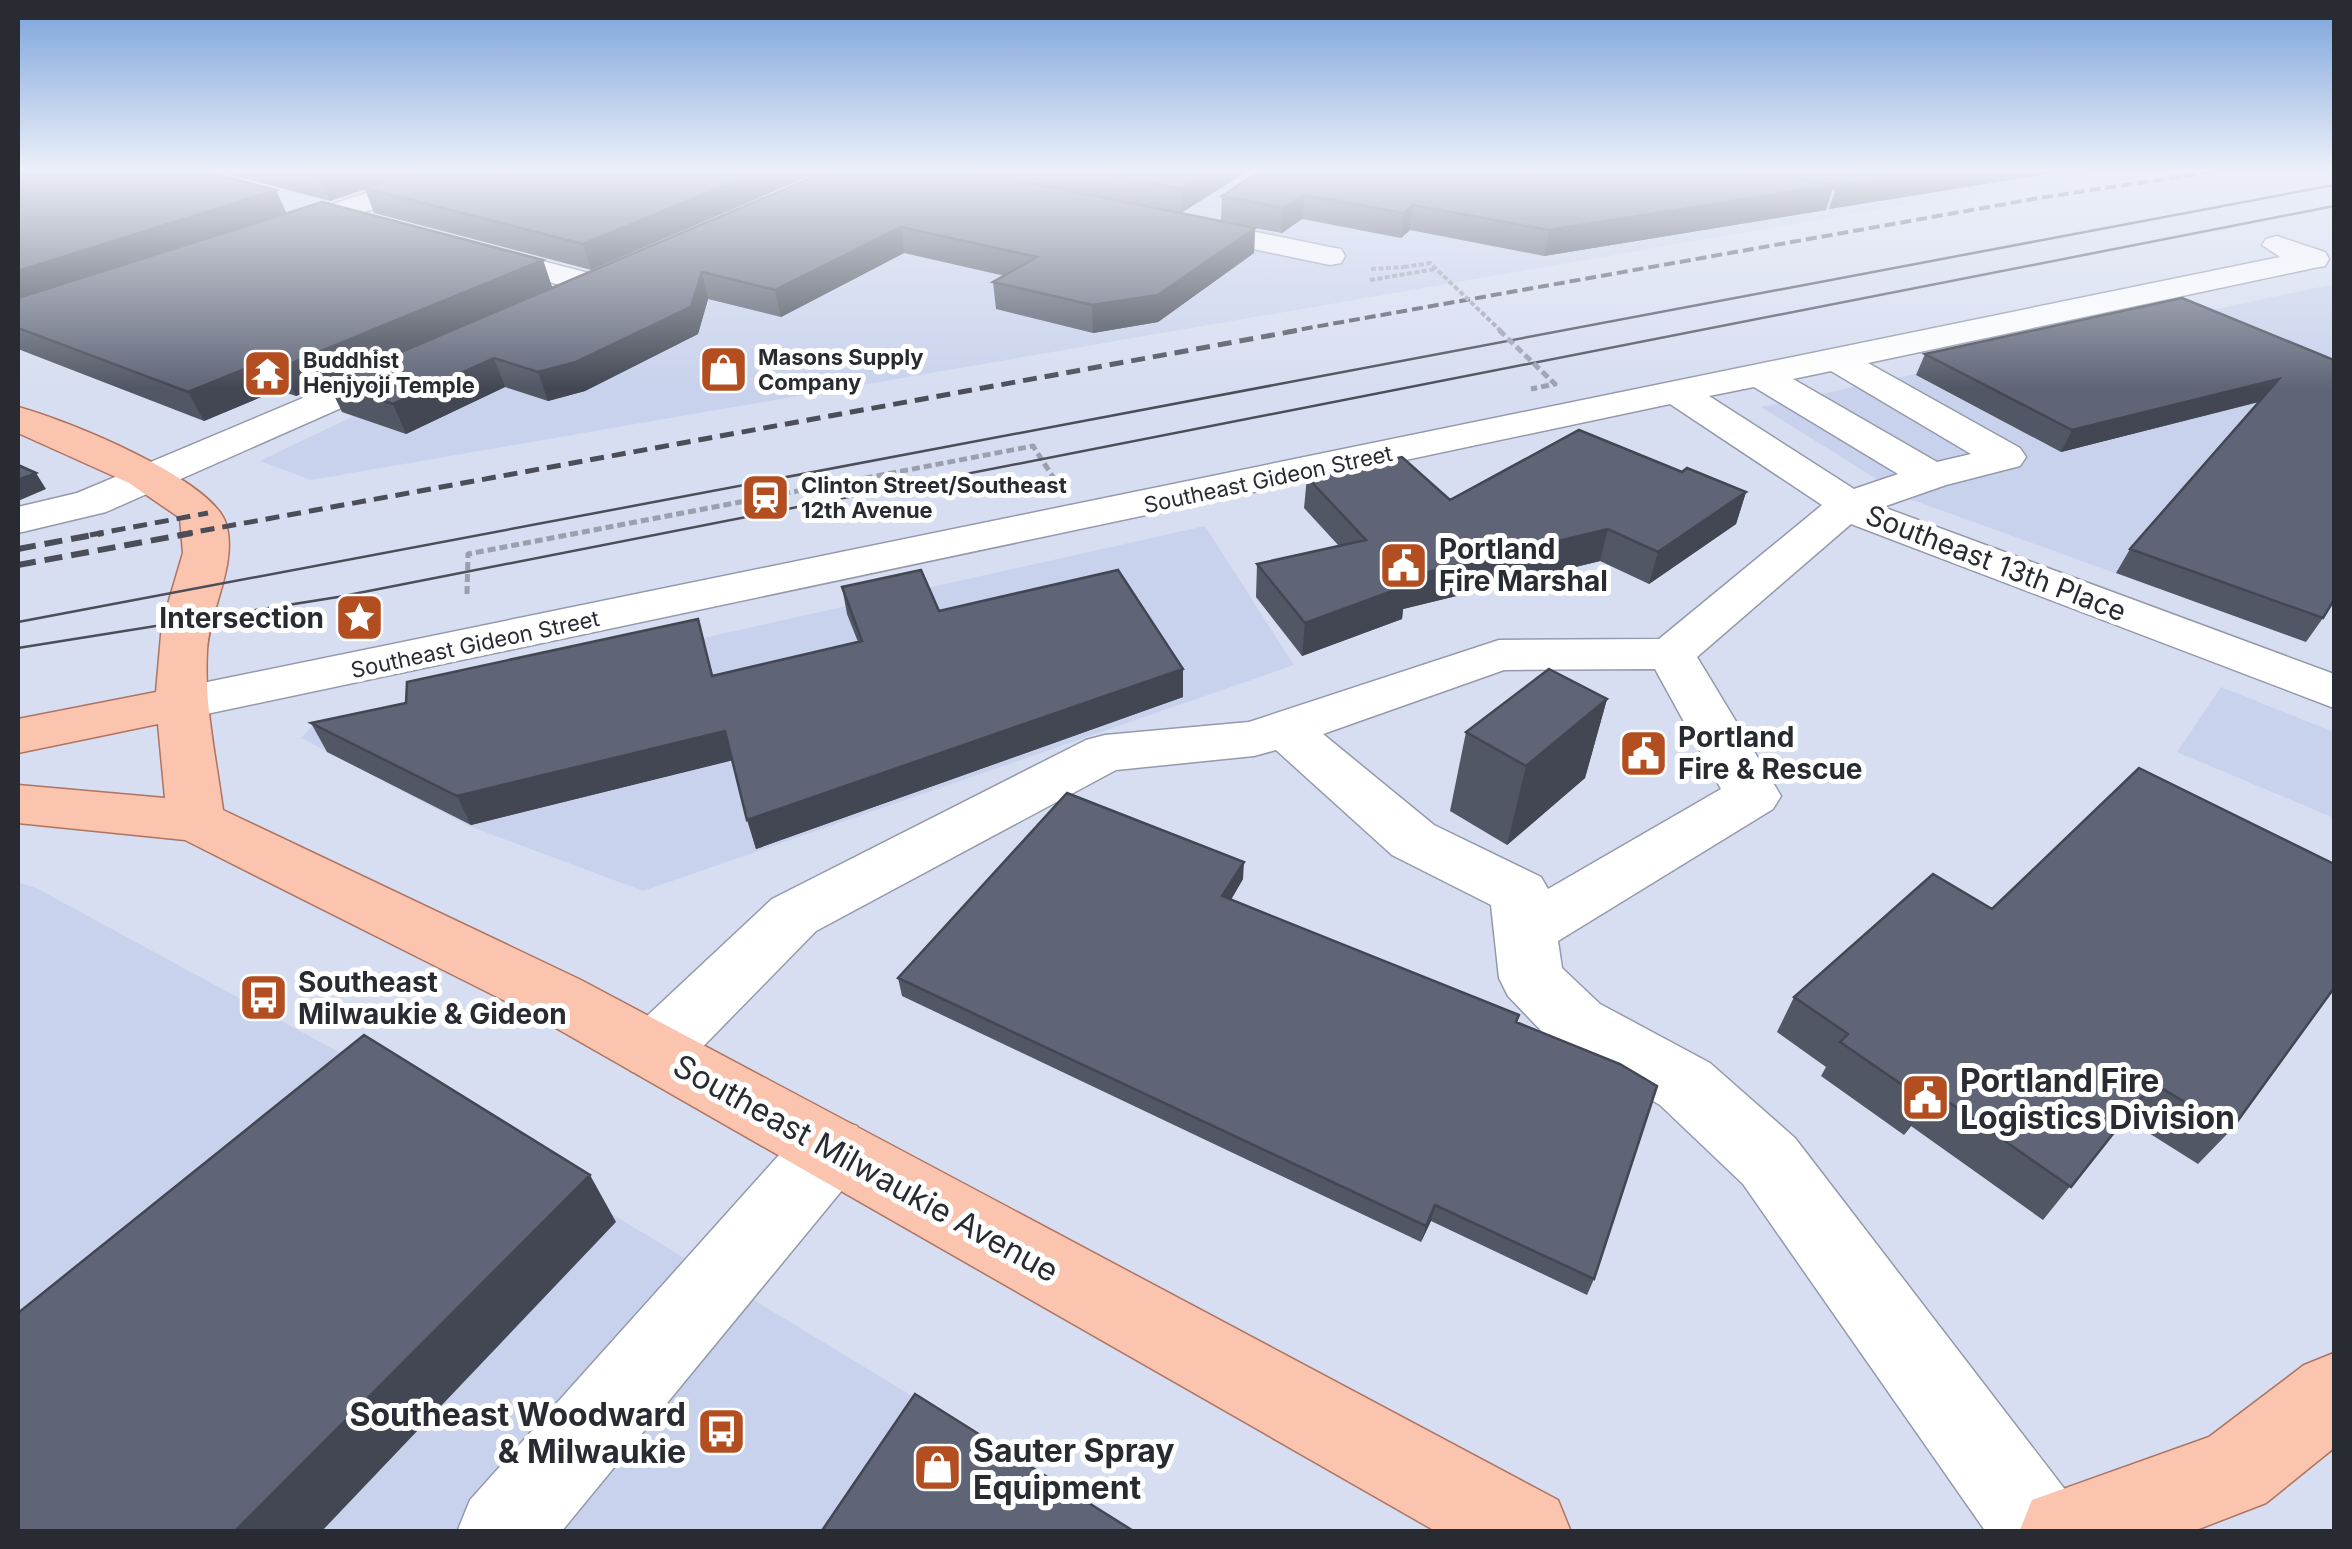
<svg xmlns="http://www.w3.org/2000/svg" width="2352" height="1549" font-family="Inter,sans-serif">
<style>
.built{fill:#c8d2ec}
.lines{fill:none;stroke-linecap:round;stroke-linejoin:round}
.minor-casing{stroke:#949aac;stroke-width:3}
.major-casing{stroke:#af7460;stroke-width:3}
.path-far1{stroke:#9ba0af;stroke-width:4;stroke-dasharray:5 2.5;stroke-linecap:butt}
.path{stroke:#9ba0af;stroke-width:5;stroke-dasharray:8 4;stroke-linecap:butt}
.minor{fill:#fff;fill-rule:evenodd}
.major{fill:#fbc4ae;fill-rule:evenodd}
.tram{stroke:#4b4e58;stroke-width:2.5}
.rail-far2{stroke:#4b4e58;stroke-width:4;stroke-dasharray:11 5;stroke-linecap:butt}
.rail-far1{stroke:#4b4e58;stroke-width:5;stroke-dasharray:14 8;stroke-linecap:butt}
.rail{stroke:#4b4e58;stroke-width:6;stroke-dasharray:18 9;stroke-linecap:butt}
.path-bridge-far1{stroke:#9ba0af;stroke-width:4;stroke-dasharray:5 2.5;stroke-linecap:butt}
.path-bridge{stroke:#9ba0af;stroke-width:5;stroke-dasharray:8 4;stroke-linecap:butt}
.wall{fill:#525765}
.shaded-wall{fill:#424753}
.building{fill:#5f6576;stroke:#424753;stroke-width:2.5}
.labels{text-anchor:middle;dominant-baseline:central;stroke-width:10;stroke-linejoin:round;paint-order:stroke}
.far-poi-label{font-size:22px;font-weight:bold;fill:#282b32;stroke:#fff;text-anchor:start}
.far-street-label{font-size:22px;fill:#282b32;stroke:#fff}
.poi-label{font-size:28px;font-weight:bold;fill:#282b32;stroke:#fff;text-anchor:start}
.street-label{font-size:28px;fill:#282b32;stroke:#fff}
.near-poi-label{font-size:32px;font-weight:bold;fill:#282b32;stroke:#fff;text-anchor:start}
.near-street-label{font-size:32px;fill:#282b32;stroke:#fff}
</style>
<rect width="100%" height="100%" fill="#d7def1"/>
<path class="built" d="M859 172H2095L311 480 260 461Z
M2334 284V597L2306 642 1907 498 1761 407Z
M1205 526 1294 665 643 891 469 826 301 738 313 725Z
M2221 687 2334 732V818L2177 752Z
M18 882 38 889 394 1082 1135 1531H18Z"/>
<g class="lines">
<defs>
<path id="minor" d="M429 172H469L465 178 287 238H267L262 232 267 226Z
M1182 217 1330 247 1341 249 1345 256 1341 263 1330 265 1172 232 1167 226 1172 220Z
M2277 236 2325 252 2329 259 2325 266 2314 268 1868 363 2020 448 2026 457 2020 466 1946 485 1883 507 2334 674V708L1851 524 1697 657 1781 796 1773 809 1558 941 1562 968 1600 1004 1710 1063 1795 1138 2073 1500 2086 1532H1986L1743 1184 1660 1105 1552 1042 1508 996 1499 978 1491 905 1392 855 1276 750 1254 756 1116 770 816 931 679 1071 655 1079 631 1071 621 1051 631 1031 772 899 1086 740 1105 735 1249 722 1499 640 1659 639 1822 505 1670 404 183 719 165 714 157 703 165 692 183 687 2280 257 2262 245 2266 239ZM1831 371 1971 454 1937 462 1793 379ZM1754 387 1898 474 1854 489 1709 396ZM1655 669 1721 789 1548 889 1541 877 1434 825 1323 734 1504 670Z
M477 244 604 277 609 284 604 291 593 294 466 259 462 253 466 247Z
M403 356 416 359 421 367 416 375 106 512 18 533V507L77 493Z
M831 1117 857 1126 867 1149 857 1172 561 1532H457L470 1500 805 1126Z"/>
<path id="major" d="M18 407C64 419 213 479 226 524 238 564 209 611 207 651 204 705 216 757 223 810L581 980 1558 1500 1571 1532H1437L535 1016 185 840 18 823V785L165 798 158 724 18 753V719L156 692 162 624 183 553 180 518 129 483 18 433Z
M2334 1353V1448L2266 1503 2191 1532H2019L2032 1500 2209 1437 2304 1365Z"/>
</defs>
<use href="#minor" class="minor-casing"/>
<use href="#major" class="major-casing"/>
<path class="path-far1" d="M1371 269 1404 267
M1370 280 1436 269"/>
<path class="path" d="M467 594 468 554 1033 446 1053 477"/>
<use href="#minor" class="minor"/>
<use href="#major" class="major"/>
<path class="tram" d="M18 622 2334 185
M18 648 338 597 2334 206"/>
<path class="rail-far2" d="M1286 332 2039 198 2211 172"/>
<path class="rail-far1" d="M90 535 208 513
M179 535 1300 330"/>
<path class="rail" d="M18 549 103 533
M18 565 192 533"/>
<path class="path-bridge-far1" d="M1404 267 1430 263 1502 332"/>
<path class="path-bridge" d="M1499 330 1555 384 1531 389"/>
</g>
<path class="wall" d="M18 172 286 213 543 260 552 287 296 396 278 390 204 421 18 349Z
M220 172H819L591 270 374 213 365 189 330 201Z
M978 172H1246L1181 213 1221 221 1222 196 1258 172H2060L1829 209 1835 191 1832 189 1826 210 1544 256 1410 230 1401 238 1302 219 1282 233 1255 228 1254 253 1158 322 1093 333 996 309 993 282 1005 276 904 253 781 317 708 299 698 334 585 391 548 401 505 387 406 434 342 412 328 383Z
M1925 354 2334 360 2323 618 2306 642 2116 573 2130 549 2259 402 2061 452 1916 375Z
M1682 472 1746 492 1736 524 1649 584 1600 561 1403 609 1402 619 1302 656 1256 597 1257 564 1339 546 1304 508 1307 477 1450 500Z
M842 587 1183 669V697L756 849 732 760 471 825 327 752 311 723 406 703 698 619 713 675 858 642 847 614Z
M1607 699 1585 778 1507 845 1450 811 1466 732Z
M1933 874 2231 1130 2198 1164 2125 1118 2043 1220 1911 1126 1904 1135 1821 1076 1826 1067 1777 1032 1794 997Z
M1243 879 1231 900 1517 1023 1594 1279 1587 1295 1431 1221 1421 1242 902 996 898 978Z"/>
<path class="shaded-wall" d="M336 172H417L330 201 320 177Z
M758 172H819L591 270 583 244Z
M1209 172H1246L1181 213V189Z
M1920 172H2060L1829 209 1837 185Z
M1834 185 1826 210 1544 256 1549 230Z
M276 190 287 214 18 303V271Z
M1304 195 1302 219 1282 233 1283 208Z
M1413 205 1410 230 1401 238 1404 213Z
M901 227 904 253 781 317 775 290Z
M1255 228 1254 253 1158 322 1093 333 1092 305Z
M543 260 552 287 296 396 282 367Z
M702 272 708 299 698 334 585 391 548 401 538 372Z
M494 358 505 387 406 434 393 404Z
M264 361 278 390 204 421 188 392Z
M2279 379 2266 400 2061 452 2072 430Z
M36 473 46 489 18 501V480Z
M1746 492 1736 524 1649 584 1658 552Z
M1608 529 1600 561 1403 609 1402 619 1302 656 1305 623 1402 588 1403 578Z
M1183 669V697L756 849 747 820Z
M1607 699 1585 778 1507 845 1526 766Z
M725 731 734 760 471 825 457 796Z
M1244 862 1243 879 1222 914V896Z
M1934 1092 1911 1126 1904 1135 1926 1101Z
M590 1175 616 1222 321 1532H234Z
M1435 1205 1431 1221 1421 1242 1426 1226Z"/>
<path class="building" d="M18 172H207L276 190 18 271Z
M300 172H336L320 177Z
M415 172H758L583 244 364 188Z
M825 172H975L1255 228 1158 295 1092 305 993 282 1037 257 901 227 775 290 702 272 691 307 576 362 538 372 494 358 393 404 328 383Z
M1095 172H1209L1181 189Z
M1258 172H1747L1834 185 1549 230 1413 205 1404 213 1304 195 1283 208 1222 196Z
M1851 172H1920L1837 185 1852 173Z
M322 202 543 260 282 367 264 361 188 392 18 328V298Z
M2182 298 2334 360V600L2323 618 2130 549 2279 379 2072 430 1925 354Z
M1579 430 1682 472 1687 468 1746 492 1658 552 1608 529 1403 578 1387 561 1406 586 1305 623 1257 564 1366 540 1307 477 1402 457 1450 500Z
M18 465 36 473 18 480Z
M921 570 939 611 1118 570 1183 669 747 820 725 731 457 796 311 723 406 703 407 682 698 619 712 676 862 641 842 587Z
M1549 669 1607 699 1526 766 1466 732Z
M2139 768 2334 864V988L2231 1130 2153 1083 2071 1187 1934 1092 1926 1101 1840 1042 1848 1034 1794 997 1933 874 1992 909Z
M1067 793 1244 862 1222 896 1519 1015 1516 1022 1620 1064 1657 1086 1594 1279 1435 1205 1426 1226 898 978Z
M364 1035 590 1175 234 1532H18V1313Z
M915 1394 1135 1532H821Z"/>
<linearGradient id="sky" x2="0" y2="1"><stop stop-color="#79a2da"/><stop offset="0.44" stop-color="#edf0f9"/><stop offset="1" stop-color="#edf0f9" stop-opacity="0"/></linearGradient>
<rect width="2352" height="389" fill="url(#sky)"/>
<defs>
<symbol id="shop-square" viewBox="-11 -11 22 22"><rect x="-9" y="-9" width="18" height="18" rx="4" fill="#b34e21" stroke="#fff"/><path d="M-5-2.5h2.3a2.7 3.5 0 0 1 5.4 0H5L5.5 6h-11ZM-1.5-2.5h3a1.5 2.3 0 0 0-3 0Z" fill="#fff"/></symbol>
<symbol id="temple-square" viewBox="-11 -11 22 22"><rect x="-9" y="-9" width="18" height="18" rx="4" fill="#b34e21" stroke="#fff"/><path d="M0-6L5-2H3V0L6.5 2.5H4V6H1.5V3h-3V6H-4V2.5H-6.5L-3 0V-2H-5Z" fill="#fff"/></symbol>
<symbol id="station-square" viewBox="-11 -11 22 22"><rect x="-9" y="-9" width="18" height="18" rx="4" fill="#b34e21" stroke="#fff"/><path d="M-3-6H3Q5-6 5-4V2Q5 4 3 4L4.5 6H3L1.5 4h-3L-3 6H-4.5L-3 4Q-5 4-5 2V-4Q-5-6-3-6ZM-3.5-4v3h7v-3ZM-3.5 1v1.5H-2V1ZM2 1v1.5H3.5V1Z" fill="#fff"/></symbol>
<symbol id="civic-square" viewBox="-11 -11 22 22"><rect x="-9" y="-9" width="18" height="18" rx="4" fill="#b34e21" stroke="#fff"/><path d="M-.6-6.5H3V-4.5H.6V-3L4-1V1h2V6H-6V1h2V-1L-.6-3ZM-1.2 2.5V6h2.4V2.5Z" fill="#fff"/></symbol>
<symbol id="sight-square" viewBox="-11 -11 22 22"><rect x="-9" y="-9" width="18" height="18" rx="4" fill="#b34e21" stroke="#fff"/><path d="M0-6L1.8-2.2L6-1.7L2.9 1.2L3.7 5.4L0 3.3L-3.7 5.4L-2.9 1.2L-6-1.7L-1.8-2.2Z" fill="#fff"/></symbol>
<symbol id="bus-square" viewBox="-11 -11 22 22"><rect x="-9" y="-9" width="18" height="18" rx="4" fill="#b34e21" stroke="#fff"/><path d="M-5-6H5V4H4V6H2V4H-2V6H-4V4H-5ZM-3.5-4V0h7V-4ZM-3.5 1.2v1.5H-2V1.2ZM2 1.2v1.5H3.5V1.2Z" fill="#fff"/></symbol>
</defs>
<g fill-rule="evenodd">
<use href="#shop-square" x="696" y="342" width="55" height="55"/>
<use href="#temple-square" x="240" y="346" width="55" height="55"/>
<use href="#station-square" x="738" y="470" width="55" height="55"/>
<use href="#civic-square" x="1376" y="538" width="55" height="55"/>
<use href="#sight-square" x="332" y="590" width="55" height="55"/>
<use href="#civic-square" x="1616" y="726" width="55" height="55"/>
<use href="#bus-square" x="236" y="970" width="55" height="55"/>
<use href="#civic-square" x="1898" y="1070" width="55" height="55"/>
<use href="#bus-square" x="694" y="1404" width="55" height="55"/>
<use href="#shop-square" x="910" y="1440" width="55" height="55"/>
</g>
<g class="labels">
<g class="far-poi-label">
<text x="758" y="357">Masons Supply<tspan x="758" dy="25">Company</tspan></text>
<text x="303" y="360">Buddhist<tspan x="303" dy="25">Henjyoji Temple</tspan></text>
<text x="801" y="485">Clinton Street/Southeast<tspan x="801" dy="25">12th Avenue</tspan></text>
</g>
<g class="far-street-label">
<text transform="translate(1268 479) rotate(-12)">Southeast Gideon Street</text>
<text transform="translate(475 644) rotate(-12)">Southeast Gideon Street</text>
</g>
<g class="poi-label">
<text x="1439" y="549">Portland<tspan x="1439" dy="32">Fire Marshal</tspan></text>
<text x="324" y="618" text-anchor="end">Intersection</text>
<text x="1678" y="737">Portland<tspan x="1678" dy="32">Fire &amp; Rescue</tspan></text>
<text x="298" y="982">Southeast<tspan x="298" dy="32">Milwaukie &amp; Gideon</tspan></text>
</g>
<g class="street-label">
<text transform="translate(1996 563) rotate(21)">Southeast 13th Place</text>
</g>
<g class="near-poi-label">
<text x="1960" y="1080">Portland Fire<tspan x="1960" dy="37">Logistics Division</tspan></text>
<text x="686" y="1414" text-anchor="end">Southeast Woodward<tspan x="686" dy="37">&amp; Milwaukie</tspan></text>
<text x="973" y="1450">Sauter Spray<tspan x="973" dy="37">Equipment</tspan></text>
</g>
<g class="near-street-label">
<text transform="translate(866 1168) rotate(29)">Southeast Milwaukie Avenue</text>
</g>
</g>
<rect width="2352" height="1549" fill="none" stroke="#282b32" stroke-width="40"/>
</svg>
